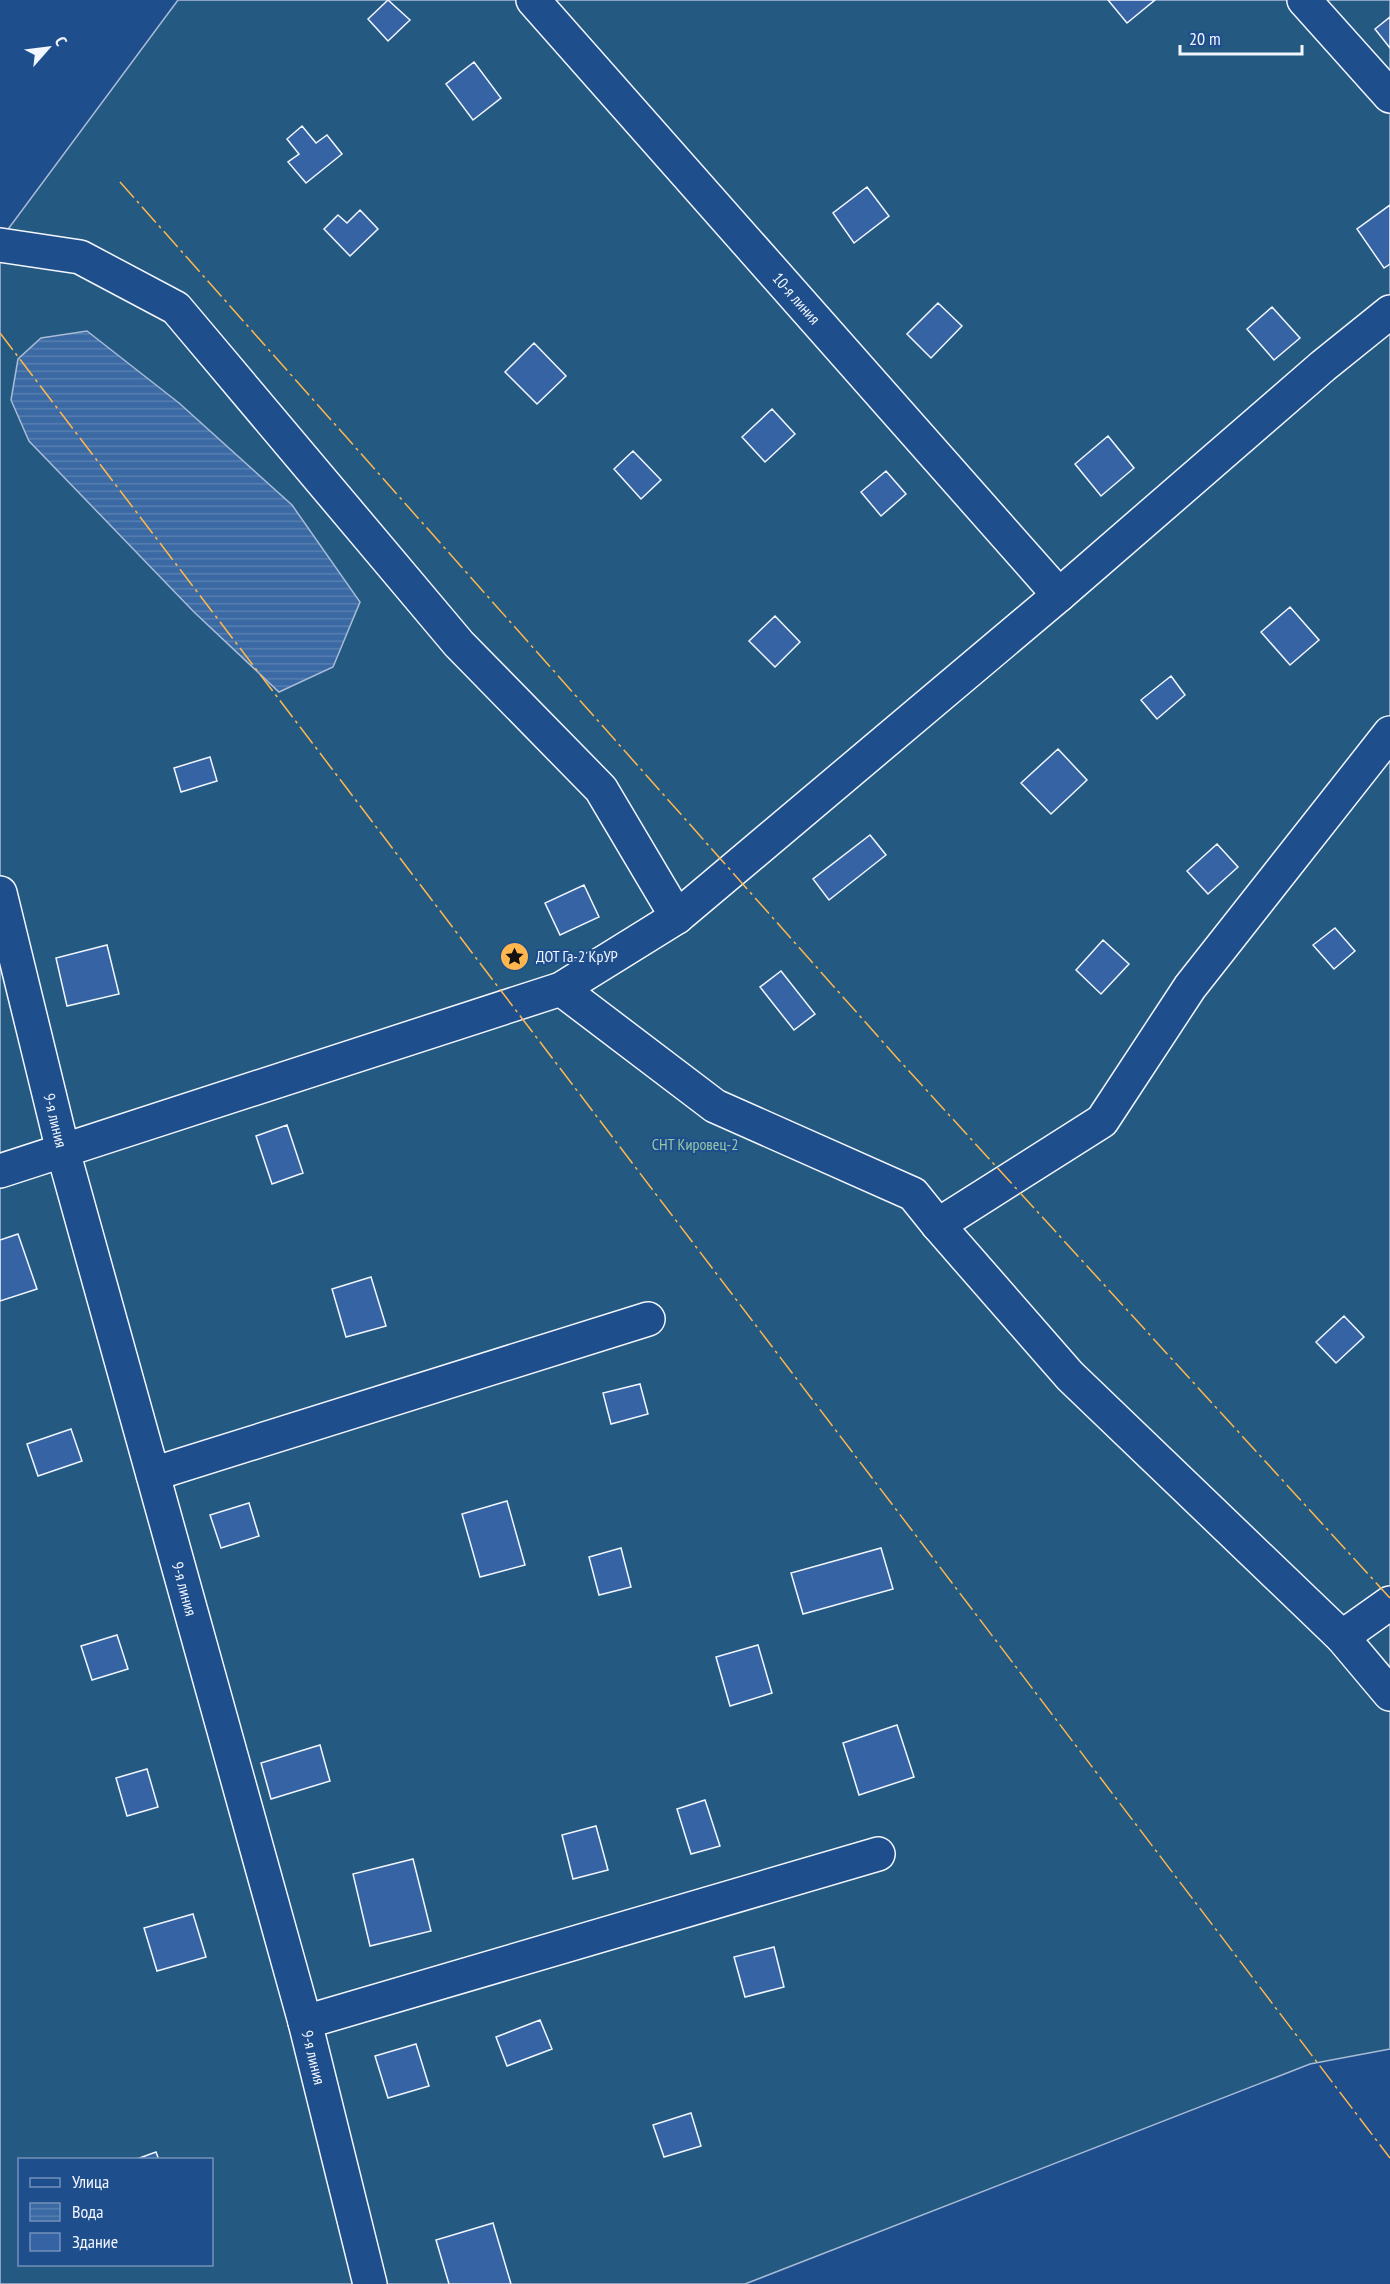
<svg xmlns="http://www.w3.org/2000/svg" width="1390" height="2284" font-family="'PT Sans Narrow',sans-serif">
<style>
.garden{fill:#245a82;stroke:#a8bbd7;stroke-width:1.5;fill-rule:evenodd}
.water{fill:url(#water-rules);stroke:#a8bbd7;stroke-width:1.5}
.building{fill:#3563a3;stroke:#f2f6ff;stroke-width:1.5}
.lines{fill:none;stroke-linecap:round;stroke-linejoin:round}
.minor-casing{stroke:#f2f6ff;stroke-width:36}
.minor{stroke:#1f4e8c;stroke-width:33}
.power{stroke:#ffb74d;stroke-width:1.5;stroke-dasharray:21 4.5 3 4.5;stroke-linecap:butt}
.labels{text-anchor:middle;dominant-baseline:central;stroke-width:4.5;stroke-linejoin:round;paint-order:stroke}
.street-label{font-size:16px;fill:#f2f6ff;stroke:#1f4e8c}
.poi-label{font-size:16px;fill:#f2f6ff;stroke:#1f4e8c;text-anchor:start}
.park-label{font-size:16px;fill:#97c8a6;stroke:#1f4e8c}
</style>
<defs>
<pattern id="water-rules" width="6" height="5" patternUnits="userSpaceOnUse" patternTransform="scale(1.5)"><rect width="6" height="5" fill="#3b69a3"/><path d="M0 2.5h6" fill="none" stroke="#587fb1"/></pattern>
</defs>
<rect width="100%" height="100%" fill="#1f4e8c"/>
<path class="garden" d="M178 0H1390V2049L1310 2064 745 2284H0V240ZM20 2160H212V2264H20Z"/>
<path class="water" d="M87 331 179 403 292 505 360 602 333 667 279 692 194 612 29 441 11 400 18 359 41 338Z"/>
<path class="building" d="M388 0 410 20 388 41 368 19Z
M1108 0H1155L1127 23Z
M1390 17V48L1375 29Z
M474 62 501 98 473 120 446 84Z
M302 126 316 143 327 135 342 154 306 183 288 162 299 154 287 139Z
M867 187 889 216 854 243 833 213Z
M1390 205V264L1384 268 1357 229Z
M360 210 378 229 350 256 324 229 338 215 347 223Z
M938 303 962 326 931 358 907 334Z
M1272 307 1300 338 1274 360 1247 329Z
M534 343 566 376 537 404 505 372Z
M772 409 795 434 765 462 742 437Z
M1108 436 1134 468 1101 496 1075 464Z
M633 451 661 480 641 499 614 469Z
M886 471 906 494 881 516 861 492Z
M1290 607 1319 640 1290 665 1261 632Z
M775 616 800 642 775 667 749 641Z
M1171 676 1185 695 1157 719 1141 700Z
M1058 749 1087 780 1051 814 1021 783Z
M210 757 217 781 181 792 174 768Z
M870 835 886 855 829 900 813 879Z
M1217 844 1238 867 1208 894 1187 871Z
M584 885 599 917 560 935 545 903Z
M1335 928 1355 951 1334 969 1313 945Z
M1103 940 1129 964 1101 994 1076 970Z
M107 945 119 994 67 1006 56 958Z
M781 971 815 1014 794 1030 760 987Z
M287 1125 303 1173 272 1184 256 1136Z
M18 1234 37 1289 0 1301V1240Z
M371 1277 386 1326 346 1337 332 1289Z
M1344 1316 1364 1337 1336 1363 1316 1342Z
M640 1384 648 1414 611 1424 603 1393Z
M71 1429 82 1461 38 1476 27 1444Z
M507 1501 525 1565 480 1577 462 1514Z
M249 1503 259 1536 221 1548 210 1515Z
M621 1548 631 1587 599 1595 589 1557Z
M881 1548 893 1589 803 1614 791 1573Z
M117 1635 128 1669 92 1680 81 1646Z
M758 1645 772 1693 730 1706 716 1657Z
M897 1725 914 1777 859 1795 843 1743Z
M320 1745 330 1781 271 1799 261 1763Z
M147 1769 158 1807 127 1816 116 1778Z
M705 1800 720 1846 691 1854 677 1809Z
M596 1826 608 1870 573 1879 562 1835Z
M413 1859 431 1931 370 1946 353 1874Z
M193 1914 206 1957 157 1971 144 1928Z
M774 1947 784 1987 745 1997 734 1957Z
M540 2020 552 2049 507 2066 496 2037Z
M416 2044 429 2086 388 2098 375 2056Z
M691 2113 701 2146 664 2157 653 2125Z
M156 2152 159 2160H134Z
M493 2223 511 2284H449L436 2240Z"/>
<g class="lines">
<defs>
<g id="minor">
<path id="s1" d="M533 0 1059 595"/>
<path d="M1304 0 1390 96"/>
<path d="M0 245 80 257 176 308 459 644 601 789 677 917"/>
<path d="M1390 733 1190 987 1102 1121 938 1225 1070 1376 1342 1637 1390 1603"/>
<path id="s2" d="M0 893 63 1151 305 2022 370 2284"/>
<path d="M561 989 715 1106 913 1194 938 1225"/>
<path d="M0 1171 561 989 677 917 1059 595 1323 366 1390 312"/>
<path d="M153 1474 648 1319"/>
<path d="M1342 1637 1390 1694"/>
<path d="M305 2022 878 1854"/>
</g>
</defs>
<use href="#minor" class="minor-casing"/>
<use href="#minor" class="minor"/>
<path class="power" d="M120 182 898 1059 1390 1598
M0 333 1390 2158"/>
</g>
<defs>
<symbol id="sight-disc" viewBox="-11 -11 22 22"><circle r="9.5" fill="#ffb74d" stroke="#1f4e8c"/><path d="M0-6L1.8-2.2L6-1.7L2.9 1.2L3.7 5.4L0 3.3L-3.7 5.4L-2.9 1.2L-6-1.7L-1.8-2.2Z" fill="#111"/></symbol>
</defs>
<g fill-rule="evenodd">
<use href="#sight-disc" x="498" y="940" width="33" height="33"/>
</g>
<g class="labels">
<g class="street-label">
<text stroke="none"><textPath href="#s1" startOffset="398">10-я линия</textPath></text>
<text stroke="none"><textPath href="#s2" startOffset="234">9-я линия</textPath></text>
<text stroke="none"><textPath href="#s2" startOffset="720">9-я линия</textPath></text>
<text stroke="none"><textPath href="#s2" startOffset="1206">9-я линия</textPath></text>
</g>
<g class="poi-label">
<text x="536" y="956">ДОТ Га-2 КрУР</text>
</g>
<g class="park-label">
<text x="695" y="1144">СНТ Кировец-2</text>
</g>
</g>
<rect x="18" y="2158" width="195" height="108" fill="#1f4e8c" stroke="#7391ba" stroke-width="1.5"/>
<rect x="30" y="2178" width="30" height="9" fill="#1f4e8c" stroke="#7391ba" stroke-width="1.5"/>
<text x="72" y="2188" font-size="18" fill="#f2f6ff">Улица</text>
<rect x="30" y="2203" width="30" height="18" fill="url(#water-rules)" stroke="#7391ba" stroke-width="1.5"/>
<text x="72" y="2218" font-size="18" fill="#f2f6ff">Вода</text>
<rect x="30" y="2233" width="30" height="18" fill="#3563a3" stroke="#7391ba" stroke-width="1.5"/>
<text x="72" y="2248" font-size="18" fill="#f2f6ff">Здание</text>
<g transform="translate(48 48) rotate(62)" stroke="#1f4e8c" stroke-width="4.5" paint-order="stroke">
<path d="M0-4.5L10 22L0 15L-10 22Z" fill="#f2f6ff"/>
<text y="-9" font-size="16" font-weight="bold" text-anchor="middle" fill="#f2f6ff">С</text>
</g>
<path d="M1180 45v9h122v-9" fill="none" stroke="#f2f6ff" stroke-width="3"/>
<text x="1189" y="45" font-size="18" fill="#f2f6ff" stroke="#1f4e8c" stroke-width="4.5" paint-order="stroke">20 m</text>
</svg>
